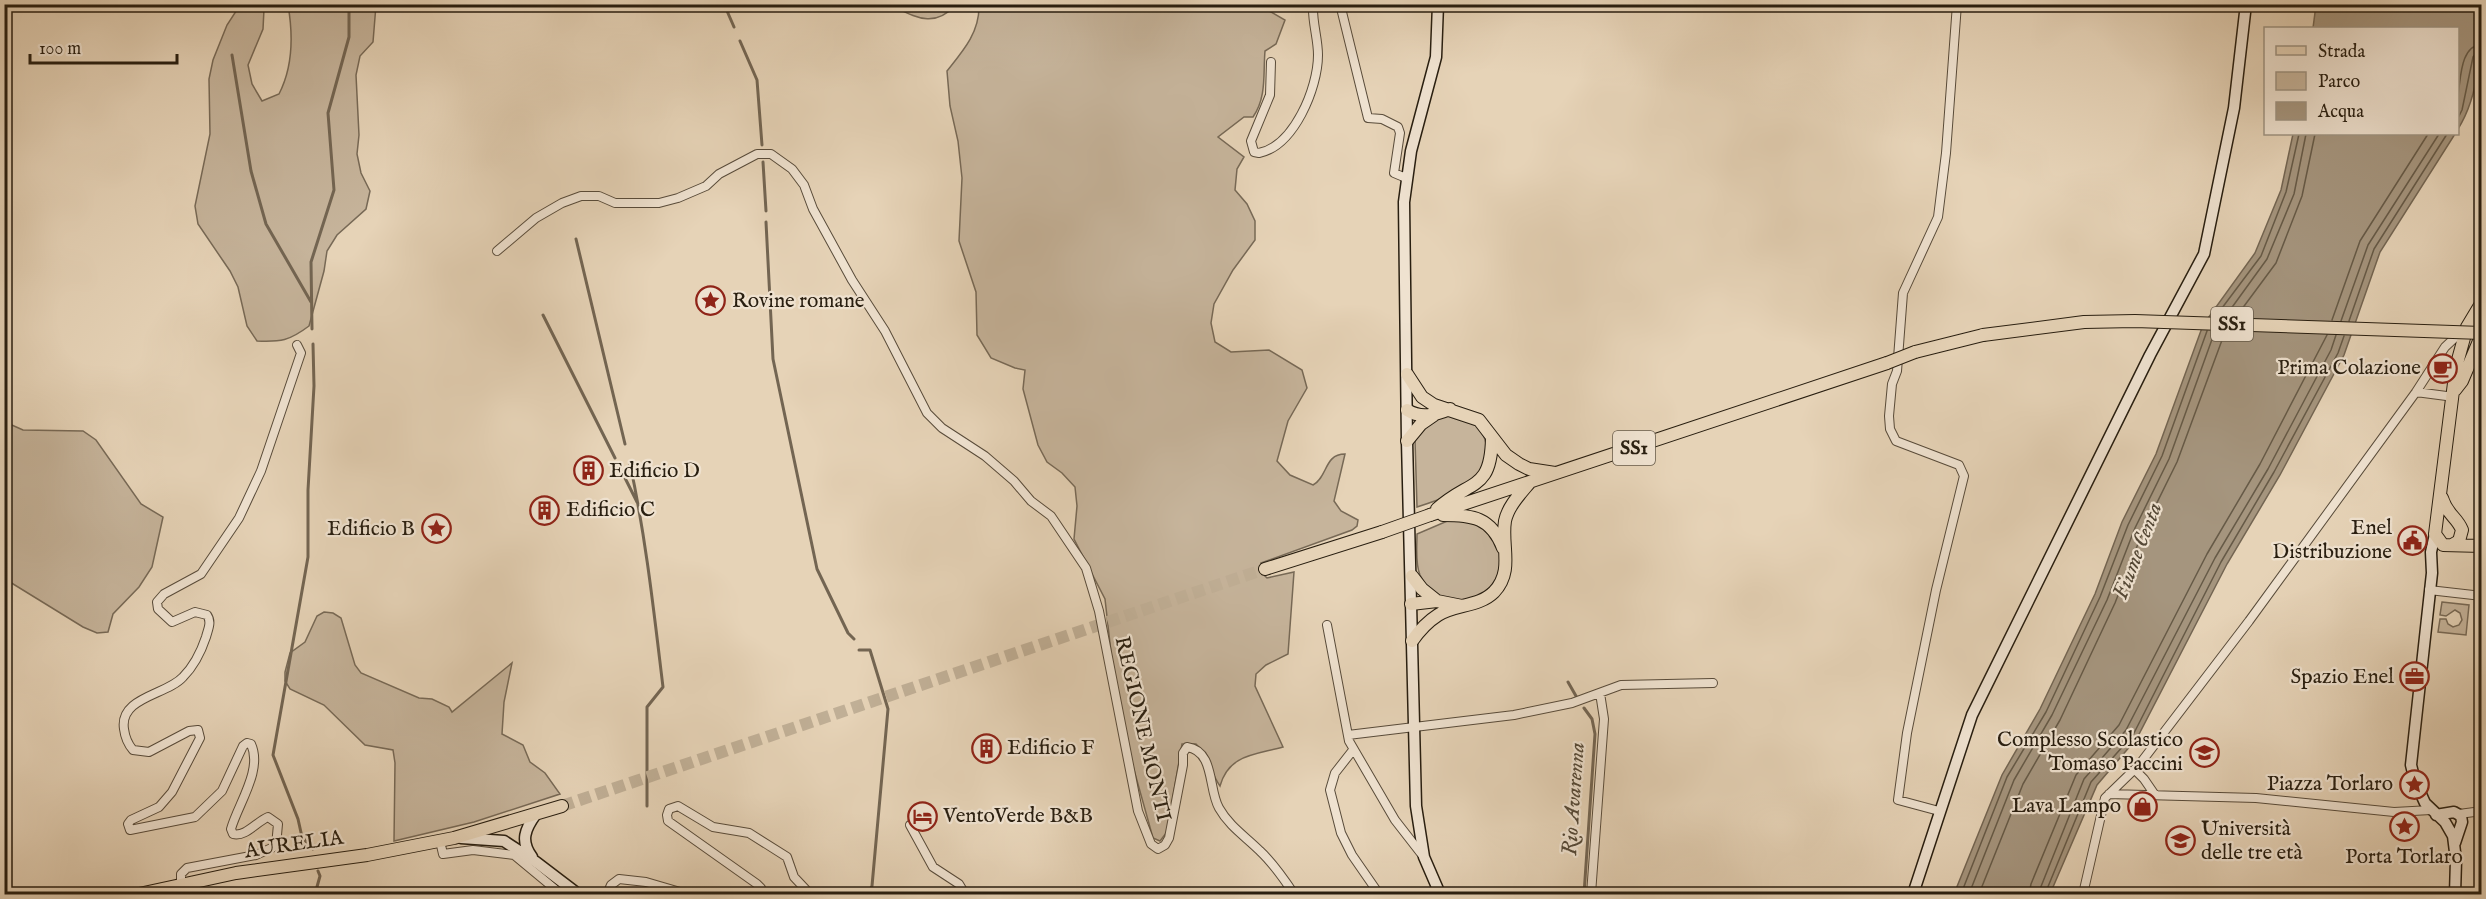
<svg xmlns="http://www.w3.org/2000/svg" width="2486" height="899" font-family="'IM FELL English',serif">
<style>
.green{fill:#c6b49b;stroke:#776956;stroke-width:1.5}
.water{fill:#a5957e;stroke:#736552;stroke-width:1.5}
.lines{fill:none;stroke-linecap:round;stroke-linejoin:round}
.shore{stroke:#665a47;stroke-width:1.5}
.stream{stroke:#736552;stroke-width:3}
.primary-tunnel{stroke:#c0af96;stroke-width:12;stroke-dasharray:12 6;stroke-linecap:butt}
.street-casing{stroke:#584b3a;stroke-width:10}
.secondary-casing{stroke:#281e10;stroke-width:13}
.primary-casing{stroke:#281e10;stroke-width:14}
.street{stroke:#efe2d0;stroke-width:8}
.secondary{stroke:#efe2d0;stroke-width:10}
.primary{stroke:#e6d3b7;stroke-width:12}
.primary-bridge-casing{stroke:#281e10;stroke-width:14;stroke-linecap:butt}
.primary-bridge{stroke:#e6d3b7;stroke-width:12}
.labels{text-anchor:middle;dominant-baseline:central;stroke-width:4.5;stroke-linejoin:round;paint-order:stroke}
.shield{fill:#efe2d0;stroke:#64594a;stroke-width:1.5}
.shield-label{font-size:20px;font-weight:bold;fill:#281e10}
.poi-label{font-size:21px;fill:#281e10;stroke:#efe2d0;text-anchor:end}
.street-label{font-size:21px;fill:#281e10;stroke:#efe2d0}
.water-label{font-size:22px;font-style:italic;fill:#544836;stroke:#efe2d0}
</style>
<rect width="100%" height="100%" fill="#e6d3b7"/>
<filter id="stains"><feTurbulence type="fractalNoise" baseFrequency=".00333" numOctaves="4"/><feColorMatrix values="0 0 0 0 .2 0 0 0 0 .09 0 0 0 0 .02 0 0 0 .5 -.17"/></filter>
<radialGradient id="worn" r=".72"><stop offset=".6" stop-color="#630" stop-opacity="0"/><stop offset="1" stop-color="#630" stop-opacity=".3"/></radialGradient>
<path class="green" d="M259 4 264 9 263 29 248 65 252 84 262 101 279 94C293 67 293 34 288 5H376L373 42 360 56 356 75 359 135 357 154 361 173 370 191 366 209 337 235 327 251 324 271 309 326C289 341 281 342 257 341L247 326 238 287 230 271 198 224 195 206 210 134 209 79 213 60 227 25 240 5Z
M890 5H956C933 29 916 17 890 5Z
M977 5H1264V8L1285 20 1276 44 1265 51C1263 73 1267 97 1253 117H1244L1218 137 1244 157 1237 169 1235 190 1247 204 1255 221V240L1233 270 1214 304 1211 323 1215 342 1231 352 1269 350 1302 370 1307 388 1288 421 1277 461 1290 475 1313 485C1328 477 1324 454 1345 454L1334 501 1341 511 1358 520 1357 526 1352 530 1261 563 1264 575 1267 578 1294 572 1288 654 1266 665 1256 674 1255 686 1283 747C1255 755 1229 754 1220 786 1209 771 1211 757 1196 744H1182L1167 832 1160 841 1153 838 1131 759 1113 670 1105 599 1074 539 1077 506 1075 487 1062 473 1047 462 1038 445 1023 389 1025 370 1015 368 991 358 977 335 976 292 959 241 962 178 958 141 950 106 947 71C963 51 979 33 979 7Z
M1448 415C1455 417 1465 418 1471 421 1488 431 1493 462 1480 475 1463 492 1439 500 1417 507L1415 440 1427 423Z
M5 422 23 430 83 431 96 440 141 504 163 517 152 567 139 587 113 614 108 632 97 633 83 627 5 579Z
M1452 519C1471 519 1489 524 1497 544 1517 596 1442 624 1420 575 1415 563 1417 547 1417 534Z
M2442 602 2469 605 2466 635 2438 632 2440 619H2446L2448 624 2453 627 2459 625 2462 620 2460 613 2455 610 2446 616 2440 615Z
M324 612 333 613 341 618 355 665 361 673 419 698 432 699 449 707 452 712 512 663 504 702 502 734 523 745 530 762 545 773 560 794 474 822 394 841 395 763 393 750 365 745 324 705 290 689 285 681V672L290 653 305 642 317 616Z"/>
<path class="water" d="M2316 5H2481C2482 45 2480 94 2458 129V28H2313Z
M2293 134H2455L2380 252 2344 355 2280 475 2227 564 2137 738 2097 785 2050 894H1954L2002 775 2040 709 2095 594 2122 522 2156 454 2203 325 2255 253 2281 190Z"/>
<g class="lines">
<path class="shore" d="M2458 95C2461 78 2460 46 2482 44
M2458 118 2462 110 2473 57 2476 53 2482 52
M2216 316 2261 256 2286 192 2299 134
M2225 317 2267 259 2294 194 2306 134
M2236 317 2276 263 2302 196 2315 134
M2332 320 2360 241 2428 134
M2341 321 2368 245 2439 134
M2349 321 2374 249 2447 134
M1961 894 2007 777 2046 712 2100 597 2128 525 2162 456 2207 331
M1969 894 2014 780 2052 715 2107 600 2135 528 2169 459 2215 331
M1979 894 2023 784 2060 720 2115 603 2143 531 2177 462 2225 332
M2029 894 2031 884 2076 775 2119 725 2207 554 2260 464 2327 335
M2038 894 2084 779 2126 730 2215 558 2268 469 2331 350 2336 335
M2045 894 2091 782 2133 735 2221 562 2274 472 2338 353 2344 336"/>
<path class="stream" d="M724 4 734 27
M4 5 5 4
M740 41 757 80 762 145
M232 55 251 171 266 224 311 302
M763 162 766 211
M766 222 773 359 817 569 848 633 854 639
M576 239 625 444
M543 315 615 458
M312 329 311 262 334 190 328 113 349 37V4
M313 344 314 386 308 490V557L273 755 298 819 302 837 313 849
M630 464C646 538 654 613 663 687L647 707V806
M622 472 637 502
M859 650H870L888 709 872 886 867 894
M1568 682 1576 696
M1584 708 1592 719 1595 734 1584 894
M315 894 320 876 318 871"/>
<path class="primary-tunnel" d="M562 806 1265 569"/>
<defs>
<path id="street" d="M1340 4 1368 118 1382 119 1398 127 1400 133 1394 173 1406 178
M1271 62 1270 95 1251 141 1254 152 1259 153C1294 146 1318 88 1318 55 1318 38 1312 22 1313 4
M497 251 536 218 562 203 581 196H599L615 203H659L678 198 706 186 719 174 757 154H771L792 169 804 185 813 209 852 280 885 331 927 413 942 428 985 456 1014 481 1031 501 1051 516 1086 568 1099 611 1138 811 1151 844 1158 849 1165 845 1169 838 1183 765V753L1187 747C1215 751 1208 789 1219 808 1229 826 1246 837 1260 851 1273 863 1284 879 1294 894
M2416 392 2454 397
M2429 590 2482 596
M1327 625 1349 741 1395 820 1423 856
M1348 735 1514 715 1572 703 1621 685 1713 683
M1353 750 1335 773 1330 790 1341 833 1352 855 1379 894
M2135 770 2144 779 2155 795
M2109 794 2256 798 2394 812 2431 810
M1939 811 1898 800 1907 733 1936 590 1964 476 1959 465 1896 441 1890 429 1889 416 1892 384 1897 371 1903 293 1938 217 1946 153 1957 4
M2459 814 2482 811
M910 825 933 867 959 884 965 894
M440 841 443 854 473 850 514 855 561 894
M181 885V874L187 868 256 855 276 846 278 824 268 817C256 822 246 837 233 834L231 829C238 804 263 770 251 744L247 743 243 746 222 791 195 817 130 830 128 824 131 820 159 807 172 792 200 738 198 730 189 731 149 752 133 750C127 743 125 737 124 729 119 697 167 695 183 677 194 666 201 652 206 637 208 629 212 622 207 615L195 612 172 622 158 609 157 602 164 594 201 574 239 518 261 471 301 353 297 345
M607 894 611 885 619 879 646 882 687 894
M761 894V888L757 884 668 821 667 815 669 809 678 806 713 827 749 833 787 857 794 877 810 894
M1591 894 1604 719 1600 693
M2083 894 2105 798 2139 765 2249 621 2416 392 2445 347 2461 332"/>
<path id="secondary" d="M1438 4 1436 57 1411 151 1404 202 1407 441 1416 806 1424 857 1440 894
M2435 534 2431 552 2432 573 2411 765 2415 781 2425 803 2445 822 2453 836 2456 860 2455 894
M2436 815 2454 812 2461 816 2462 822 2455 843
M461 838 504 841 536 862 578 894
M532 857C520 841 525 829 536 814
M1913 894 1972 715 2150 355 2204 254 2234 108 2246 4"/>
<path id="primary" d="M2482 302 2467 327 2456 367 2435 534 2443 545 2482 546
M1915 352 1983 335
M1407 374 1422 397 1434 405 1479 420 1506 455 1519 464 1529 469 1555 473
M2455 390 2462 381 2482 334
M1407 410C1421 419 1435 415 1450 409
M1407 441 1421 424 1434 415
M2442 498C2447 515 2457 517 2462 530L2459 541 2452 545
M1437 509C1470 479 1491 492 1492 438
M1430 515 1887 363
M1443 515C1472 515 1491 517 1503 548
M1265 569 1382 532
M1412 576 1422 589 1437 601
M1411 604 1437 601 1462 606
M1412 641C1419 631 1427 622 1438 615 1455 604 1479 607 1494 592 1514 571 1501 546 1505 521 1508 506 1521 493 1530 482
M139 894 236 873 367 855 454 838 562 806"/>
</defs>
<use href="#street" class="street-casing"/>
<use href="#secondary" class="secondary-casing"/>
<use href="#primary" class="primary-casing"/>
<use href="#street" class="street"/>
<use href="#secondary" class="secondary"/>
<use href="#primary" class="primary"/>
<defs>
<path id="primary-bridge" d="M1983 335 2084 322 2135 321 2482 333
M1887 363 1915 352
M1382 532 1430 515"/>
</defs>
<use href="#primary-bridge" class="primary-bridge-casing"/>
<use href="#primary-bridge" class="primary-bridge"/>
</g>
<defs>
<symbol id="sight-ring" viewBox="-11 -11 22 22"><circle r="9.5" fill="#efe2d0" stroke="#8f2418" stroke-width="1.5"/><path d="M0-6L1.8-2.2L6-1.7L2.9 1.2L3.7 5.4L0 3.3L-3.7 5.4L-2.9 1.2L-6-1.7L-1.8-2.2Z" fill="#8f2418"/></symbol>
<symbol id="cafe-ring" viewBox="-11 -11 22 22"><circle r="9.5" fill="#efe2d0" stroke="#8f2418" stroke-width="1.5"/><path d="M-5.5-4.5H6V0H3Q3 3.5 0 3.5H-2.5Q-5.5 3.5-5.5 0ZM3-3.2v2h1.7v-2ZM-6 4.5H4V6H-6Z" fill="#8f2418"/></symbol>
<symbol id="building-ring" viewBox="-11 -11 22 22"><circle r="9.5" fill="#efe2d0" stroke="#8f2418" stroke-width="1.5"/><path d="M-4-6H4V6H1V3H-1V6H-4ZM-2.5-4.3h1.7v1.8h-1.7ZM.8-4.3h1.7v1.8H.8ZM-2.5-1h1.7V.8h-1.7ZM.8-1h1.7V.8H.8Z" fill="#8f2418"/></symbol>
<symbol id="civic-ring" viewBox="-11 -11 22 22"><circle r="9.5" fill="#efe2d0" stroke="#8f2418" stroke-width="1.5"/><path d="M-.6-6.5H3V-4.5H.6V-3L4-1V1h2V6H-6V1h2V-1L-.6-3ZM-1.2 2.5V6h2.4V2.5Z" fill="#8f2418"/></symbol>
<symbol id="office-ring" viewBox="-11 -11 22 22"><circle r="9.5" fill="#efe2d0" stroke="#8f2418" stroke-width="1.5"/><path d="M-6-3h4V-5.5h4V-3h4V5H-6ZM-1-4.5V-3h2v-1.5ZM-6 0V1H6V0Z" fill="#8f2418"/></symbol>
<symbol id="school-ring" viewBox="-11 -11 22 22"><circle r="9.5" fill="#efe2d0" stroke="#8f2418" stroke-width="1.5"/><path d="M0-5L7-2L0 1L-7-2ZM-4 1L0 2.5L4 1V4Q0 6-4 4Z" fill="#8f2418"/></symbol>
<symbol id="shop-ring" viewBox="-11 -11 22 22"><circle r="9.5" fill="#efe2d0" stroke="#8f2418" stroke-width="1.5"/><path d="M-5-2.5h2.3a2.7 3.5 0 0 1 5.4 0H5L5.5 6h-11ZM-1.5-2.5h3a1.5 2.3 0 0 0-3 0Z" fill="#8f2418"/></symbol>
<symbol id="hotel-ring" viewBox="-11 -11 22 22"><circle r="9.5" fill="#efe2d0" stroke="#8f2418" stroke-width="1.5"/><path d="M-6-4.5h1.5V1H6V5H4.5V3h-9V5H-6ZM-4 0a1.8 1.8 0 1 1 3.6 0ZM.5 0V-2.5h3Q6-2.5 6 0Z" fill="#8f2418"/></symbol>
<symbol id="university-ring" viewBox="-11 -11 22 22"><circle r="9.5" fill="#efe2d0" stroke="#8f2418" stroke-width="1.5"/><path d="M0-5L7-2L0 1L-7-2ZM-4 1L0 2.5L4 1V4Q0 6-4 4Z" fill="#8f2418"/></symbol>
</defs>
<g fill-rule="evenodd">
<use href="#sight-ring" x="694" y="284" width="33" height="33"/>
<use href="#cafe-ring" x="2426" y="352" width="33" height="33"/>
<use href="#building-ring" x="572" y="454" width="33" height="33"/>
<use href="#building-ring" x="528" y="494" width="33" height="33"/>
<use href="#sight-ring" x="420" y="512" width="33" height="33"/>
<use href="#civic-ring" x="2396" y="524" width="33" height="33"/>
<use href="#office-ring" x="2398" y="660" width="33" height="33"/>
<use href="#building-ring" x="970" y="732" width="33" height="33"/>
<use href="#school-ring" x="2188" y="736" width="33" height="33"/>
<use href="#sight-ring" x="2398" y="768" width="33" height="33"/>
<use href="#shop-ring" x="2126" y="790" width="33" height="33"/>
<use href="#hotel-ring" x="906" y="800" width="33" height="33"/>
<use href="#sight-ring" x="2388" y="810" width="33" height="33"/>
<use href="#university-ring" x="2164" y="824" width="33" height="33"/>
</g>
<g class="labels">
<g class="shield">
<rect x="2211" y="307" width="42" height="34" rx="4.5"/>
<rect x="1613" y="431" width="42" height="34" rx="4.5"/>
</g>
<g class="shield-label">
<text x="2232" y="324">SS1</text>
<text x="1634" y="448">SS1</text>
</g>
<g class="poi-label">
<text x="732" y="301" text-anchor="start">Rovine romane</text>
<text x="2421" y="368">Prima Colazione</text>
<text x="609" y="471" text-anchor="start">Edificio D</text>
<text x="566" y="510" text-anchor="start">Edificio C</text>
<text x="2392" y="528">Enel<tspan x="2392" dy="24">Distribuzione</tspan></text>
<text x="415" y="529">Edificio B</text>
<text x="2394" y="677">Spazio Enel</text>
<text x="2183" y="740">Complesso Scolastico<tspan x="2183" dy="24">Tomaso Paccini</tspan></text>
<text x="1007" y="748" text-anchor="start">Edificio F</text>
<text x="2393" y="784">Piazza Torlaro</text>
<text x="2121" y="806">Lava Lampo</text>
<text x="943" y="816" text-anchor="start">VentoVerde B&amp;B</text>
<text x="2201" y="829" text-anchor="start">Università<tspan x="2201" dy="24">delle tre età</tspan></text>
<text x="2404" y="857" text-anchor="middle">Porta Torlaro</text>
</g>
<g class="street-label">
<text transform="translate(1142 729) rotate(77)">REGIONE MONTI</text>
<text transform="translate(294 845) rotate(-8)">AURELIA</text>
</g>
<g class="water-label">
<text transform="translate(2138 551) rotate(-69)">Fiume Centa</text>
<text transform="translate(1574 799) rotate(-86)">Rio Avarenna</text>
</g>
</g>
<rect width="2486" height="899" fill="none" stroke="#e6d3b7" stroke-width="24"/>
<rect x="6" y="6" width="2474" height="887" fill="none" stroke="#281e10" stroke-width="3"/>
<rect x="12" y="12" width="2462" height="875" fill="none" stroke="#281e10" stroke-width="1.5"/>
<rect x="2264" y="27" width="195" height="108" fill="#efe2d0" stroke="#9f9483" stroke-width="1.5"/>
<rect x="2276" y="46" width="30" height="9" fill="#e6d3b7" stroke="#9f9483" stroke-width="1.5"/>
<text x="2318" y="57" font-size="18" fill="#281e10">Strada</text>
<rect x="2276" y="72" width="30" height="18" fill="#c6b49b" stroke="#9f9483" stroke-width="1.5"/>
<text x="2318" y="87" font-size="18" fill="#281e10">Parco</text>
<rect x="2276" y="102" width="30" height="18" fill="#a5957e" stroke="#9f9483" stroke-width="1.5"/>
<text x="2318" y="117" font-size="18" fill="#281e10">Acqua</text>
<path d="M30 54v9h147v-9" fill="none" stroke="#281e10" stroke-width="3"/>
<text x="39" y="54" font-size="18" fill="#281e10" stroke="#efe2d0" stroke-width="4.5" paint-order="stroke">100 m</text>
<rect width="100%" height="100%" filter="url(#stains)"/>
<rect width="100%" height="100%" fill="url(#worn)"/>
</svg>
